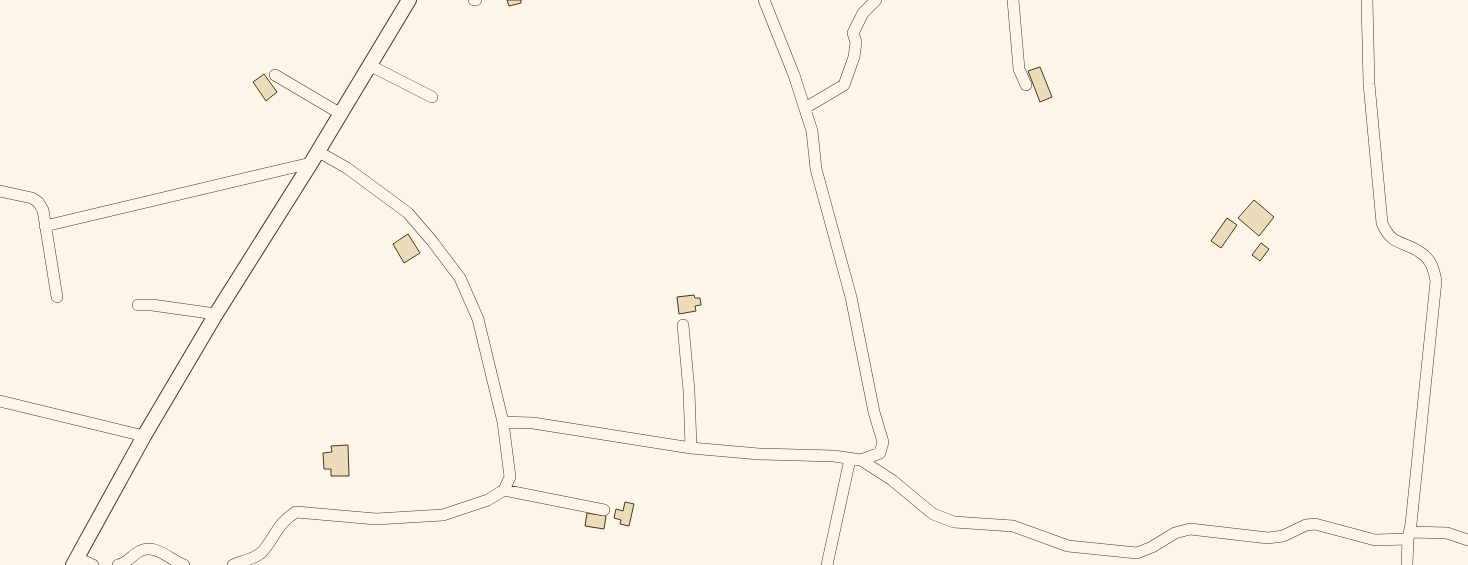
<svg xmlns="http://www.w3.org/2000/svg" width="1468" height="565" font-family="'Golos Text',sans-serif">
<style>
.building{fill:#ecdcbc;stroke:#4a3520}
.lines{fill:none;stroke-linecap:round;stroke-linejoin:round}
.minor-casing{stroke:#4a3520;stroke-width:12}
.tertiary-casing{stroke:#4a3520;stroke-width:16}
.minor{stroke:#fbf6e9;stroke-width:11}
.tertiary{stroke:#fbf6e9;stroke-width:14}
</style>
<rect width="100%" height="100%" fill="#fbf6e9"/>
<path class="building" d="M507 0H521V3L509 6Z
M1040 67 1052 97 1040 102 1028 71Z
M264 74 277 92 266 101 253 82Z
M1254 200 1274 217 1259 236 1238 218Z
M1227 218 1237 225 1221 248 1211 241Z
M408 234 420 253 404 263 393 244Z
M1261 243 1269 249 1260 261 1252 255Z
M694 295 695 298H700L701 305 695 306 696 311 679 314 677 297Z
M348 445 349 476H331V469H324L323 453 332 452 331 446Z
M625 502 634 504 629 526 620 524 621 520 614 518 616 509 623 511Z
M587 513 606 516 604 529 585 526Z"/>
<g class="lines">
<defs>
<path id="minor" d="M474 0H476
M1013 0 1019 69 1026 85
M371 66 432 97
M275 75 341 114
M805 108 844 85 854 57 856 42 853 33 863 13 876 0
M0 191 32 198 38 202 43 210 57 297
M45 226 311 163
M138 305H152L216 314
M683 325 689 391 691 448
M0 401 144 436
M503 422 533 423 691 448 759 454 834 456 861 460 880 453 883 442 874 412 851 297 816 169 812 131 794 75 764 0
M861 460 892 480 933 514 954 522 1013 526 1068 546 1137 553 1152 547 1175 533 1190 529 1268 538 1283 536 1306 525 1315 524 1375 540 1408 539 1411 524 1436 281C1434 270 1431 259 1421 253 1404 240 1392 247 1382 223L1369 84 1367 0
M504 490 604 510
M1410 532 1447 533 1468 540
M77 558 93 565
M118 565C128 563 132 555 140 551 155 543 170 560 184 565
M233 565C242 561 255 559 262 552 275 538 277 523 296 512L376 519 443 515 488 500 504 490 510 477 503 422 493 381 478 319 460 278 432 241 408 213 347 168 317 151
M827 565 850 459
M1407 565 1408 539"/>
<path id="tertiary" d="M73 565 144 436 216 314 311 163 409 0"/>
</defs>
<use href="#minor" class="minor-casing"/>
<use href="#tertiary" class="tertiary-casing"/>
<use href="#minor" class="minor"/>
<use href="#tertiary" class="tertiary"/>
</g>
</svg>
